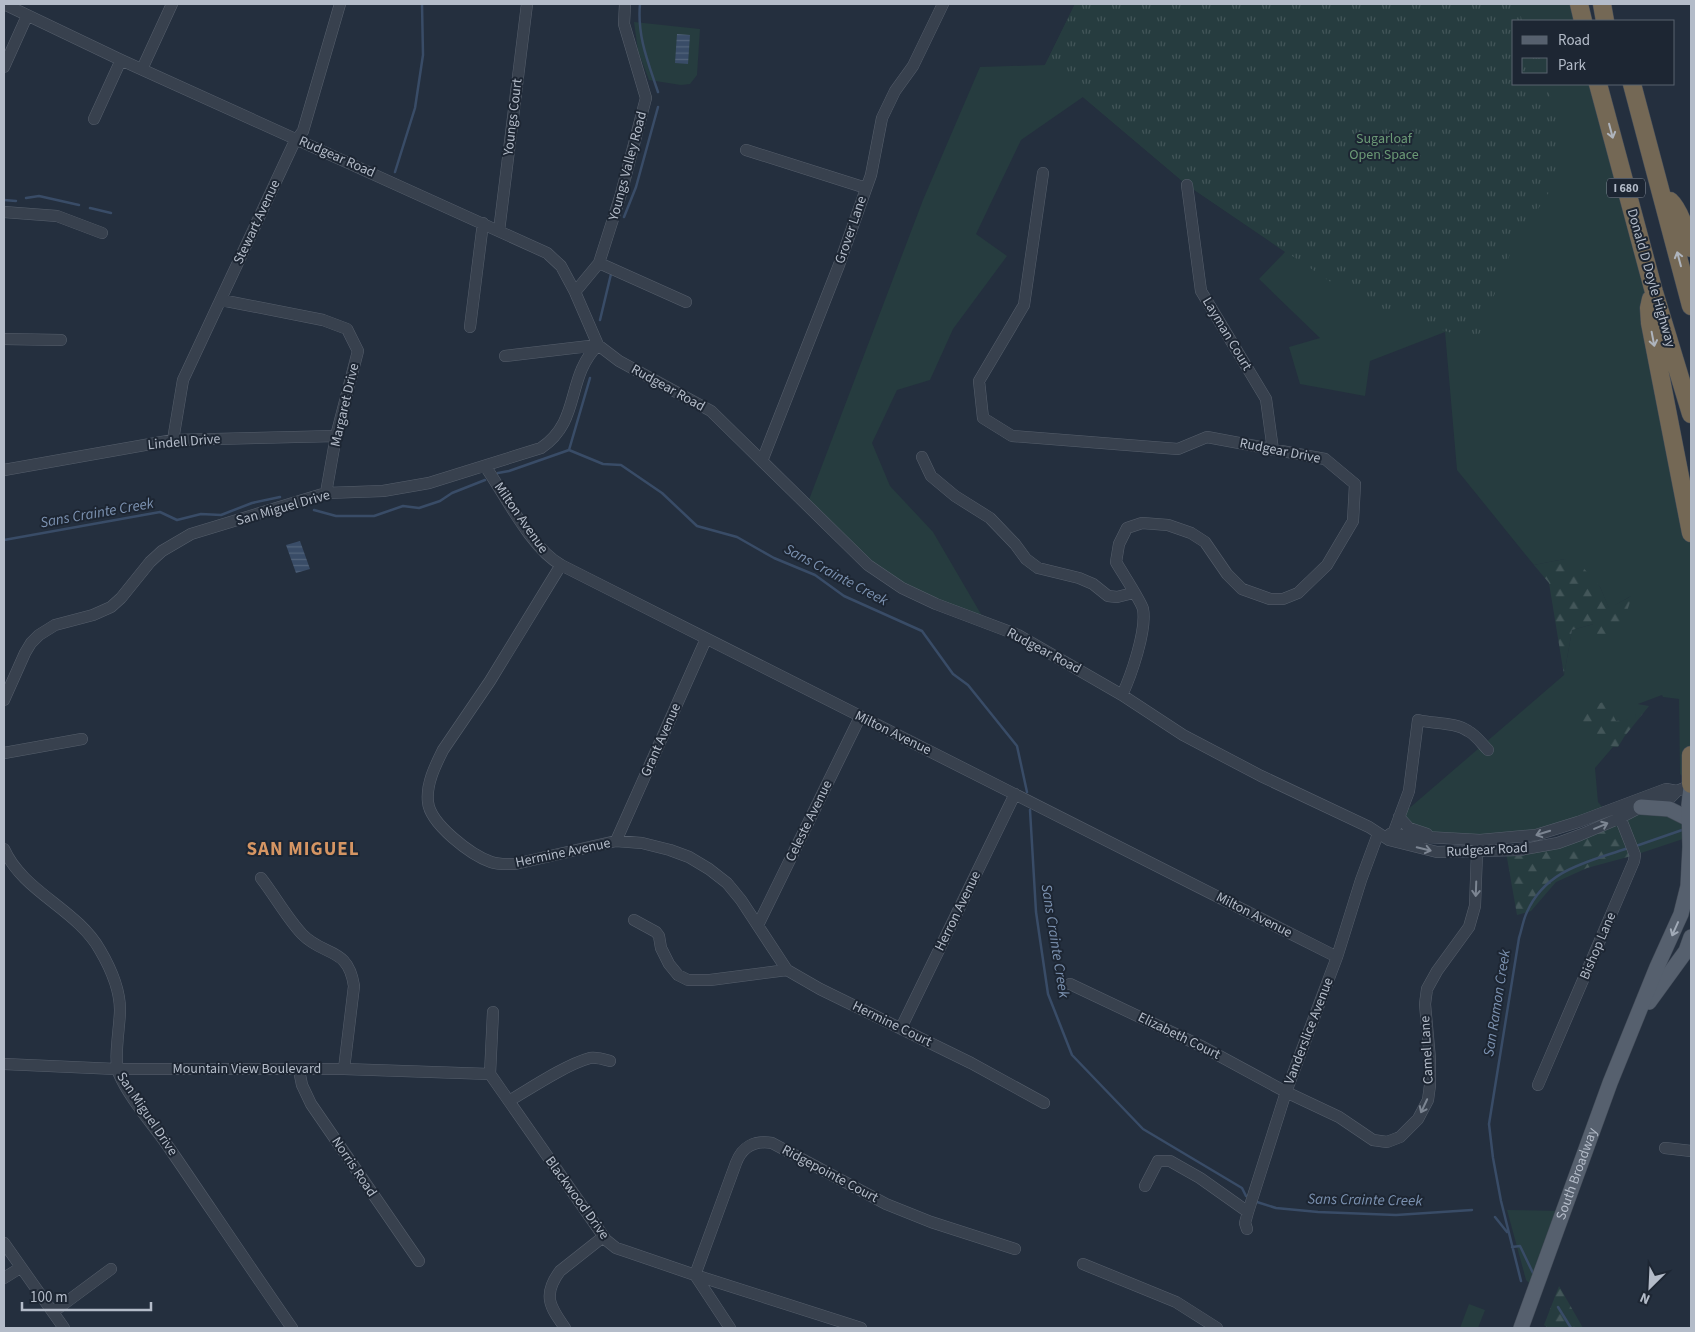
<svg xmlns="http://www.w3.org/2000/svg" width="1695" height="1332" font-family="'Source Sans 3',sans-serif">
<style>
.grass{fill:#263c3f}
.forest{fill:url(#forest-firs)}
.park{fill:url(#park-tufts)}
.water{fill:url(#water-rules)}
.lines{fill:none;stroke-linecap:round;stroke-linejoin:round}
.stream{stroke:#394c67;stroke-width:2.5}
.minor-casing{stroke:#565f6c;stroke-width:12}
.major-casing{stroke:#414a57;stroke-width:16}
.highway-casing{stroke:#434c59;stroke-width:19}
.minor{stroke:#38414e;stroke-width:11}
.major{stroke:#56606e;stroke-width:15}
.highway{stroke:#746855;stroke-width:18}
.oneway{stroke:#aeb4bd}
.oneway2{stroke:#7c8592}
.oneway3{stroke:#a1aab7}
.labels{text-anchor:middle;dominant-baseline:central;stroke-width:4;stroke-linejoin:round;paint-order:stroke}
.shield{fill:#1d2633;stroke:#878f9c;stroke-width:1}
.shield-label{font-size:12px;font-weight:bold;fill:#b4bcc9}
.street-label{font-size:14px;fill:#b4bcc9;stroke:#1d2633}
.park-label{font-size:14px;fill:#6b9a76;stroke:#1d2633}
.water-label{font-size:15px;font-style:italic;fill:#7c92b1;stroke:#1d2633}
.district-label{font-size:19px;font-weight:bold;letter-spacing:1px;fill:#d59563;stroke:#1d2633}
</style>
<defs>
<pattern id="forest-firs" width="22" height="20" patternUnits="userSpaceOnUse" patternTransform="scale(1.25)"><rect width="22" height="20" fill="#263c3f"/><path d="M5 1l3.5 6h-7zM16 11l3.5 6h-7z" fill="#435659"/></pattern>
<pattern id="park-tufts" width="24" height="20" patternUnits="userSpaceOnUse" patternTransform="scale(1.25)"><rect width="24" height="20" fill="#263c3f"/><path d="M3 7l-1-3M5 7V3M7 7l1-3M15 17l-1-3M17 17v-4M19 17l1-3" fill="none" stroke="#435659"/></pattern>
<pattern id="water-rules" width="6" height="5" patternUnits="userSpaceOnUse" patternTransform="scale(1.25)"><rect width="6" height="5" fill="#394c67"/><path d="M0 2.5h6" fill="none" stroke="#53647b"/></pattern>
</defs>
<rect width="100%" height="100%" fill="#242f3e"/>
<path class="grass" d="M1075 4H1579L1583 21H1514V84H1598L1654 292 1691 533V785L1680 774 1679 699 1663 697 1662 695 1638 704 1635 719 1615 721 1601 741 1613 747 1595 768 1598 802 1606 811 1536 835 1436 838 1399 817 1564 675 1572 630 1593 624 1631 596 1609 609 1600 587 1565 559 1534 565 1457 470 1445 332 1370 361 1365 396 1300 384 1289 347 1320 338 1259 279 1285 252 1187 185 1083 97 1021 140 976 234 1007 256 953 329 930 380 897 390 872 443 890 486 933 532 985 621 902 588 807 505 923 200 980 67 1045 65Z
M634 22 700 29 697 75 690 84 681 85 649 80 638 51Z
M1641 807 1679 813 1689 837 1635 855 1620 818Z
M1507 1210 1563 1211 1535 1289 1526 1280Z
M1469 1304 1485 1310 1478 1328H1460Z"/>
<path class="forest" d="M1565 559 1580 564 1600 587 1609 608 1632 596 1619 635 1601 647 1593 624 1572 630 1564 675 1549 583 1534 565Z
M1606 701 1616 721 1635 718 1637 704 1649 706 1624 737 1618 747C1608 748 1593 738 1587 729 1583 725 1582 716 1581 710Z
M1620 818 1635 855 1587 868 1556 882 1531 911 1517 915 1506 852 1520 850Z
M1559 1286 1583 1328H1548L1544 1325Z"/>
<path class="park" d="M1075 4H1518L1522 21H1514V84H1545L1561 122 1555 183 1512 249 1477 340 1445 331 1356 299 1187 185 1045 65Z"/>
<path class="water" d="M677 34 690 35 688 64 675 63Z
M300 541 310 569 296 573 286 545Z"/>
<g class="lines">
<path class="stream" d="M640 4C637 36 648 62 658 92
M395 172 415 108 423 55 422 4
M26 198 39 196 79 205
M4 200 16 201
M90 208 111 213
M624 217 636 187 658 107
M600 320 611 274
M569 450 590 378
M498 473 509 471 569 450 603 464 621 465 662 493 697 526 737 537 774 558 815 575 844 596 922 631 953 674 968 685 1017 746 1027 792
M314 510 336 516H374L403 506 419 508 440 501 452 493 485 480
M4 540 160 512 177 520 201 514 221 515 252 503 280 497
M1030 810 1036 912 1048 994 1072 1055 1143 1129 1242 1188 1246 1196
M1636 846 1685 829
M1257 1202 1276 1208 1318 1212 1396 1215 1472 1210
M1495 1217 1507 1232
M1512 1247 1520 1246 1533 1273
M1521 1281 1501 1201 1493 1158 1489 1124 1519 938C1522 929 1523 920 1527 912 1546 869 1588 862 1628 848
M1558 1307 1571 1328"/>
<defs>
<path id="minor" d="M4 4 121 60 547 253 561 266 575 292 598 345 619 361 711 411 868 565 902 588 936 604 1018 635 1122 695 1183 735 1261 776 1369 827 1389 840 1437 852 1520 850 1558 843 1580 835 1620 818 1641 807 1670 798 1677 791 1691 785
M4 67 27 16
M142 69 172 4
M94 119 121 60
M746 150 866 188
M1043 173 1024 305 979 381 983 418 1012 436 1178 449 1207 437 1325 459 1355 484 1353 521 1327 565 1298 593 1283 599H1270L1242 589 1227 574 1205 542 1191 533 1168 525 1142 523 1127 528 1119 544 1116 562C1121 571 1141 601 1143 609 1147 630 1131 676 1122 695
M1187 185 1201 291 1266 399 1273 450
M4 212 57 216 102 233
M499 231 527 4
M599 263 686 302
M575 292 599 263 621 194 646 98 624 24 625 4
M221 300 323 320 347 329 358 351 336 436 326 493
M470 327 483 223
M4 339 61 340
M505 356 598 345
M173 440 183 380 293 145 303 131 340 4
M922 457 931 476 955 496 990 518 1015 544 1026 559 1038 568 1079 578 1093 584 1108 596 1117 597 1133 593
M762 461 839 265 871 175 882 118 895 91 913 66 943 4
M485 466C506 496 530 547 561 565L1337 957
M4 470 173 440 336 436
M561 565 490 681 443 750C435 766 426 784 428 802 430 824 471 855 491 862 499 865 507 864 515 864L616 841 642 843 670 850 689 857 709 869 727 883 741 900 787 970 820 989 971 1063 1044 1103
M4 700 25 653 31 643 39 635 55 625 93 615 111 607 121 598 150 562 162 551 191 534 326 493 383 491 429 483 541 448C582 420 565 378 598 345
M4 753 82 739
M1399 817 1409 828 1427 834
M1390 834 1408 836 1480 840 1536 835 1578 822 1666 789 1677 791
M1393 834 1409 791 1418 720C1434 724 1455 722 1468 731 1476 735 1482 744 1488 750
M616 841 706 639
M4 849C23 892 77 909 100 950 110 967 120 989 120 1010 120 1026 113 1061 119 1074 129 1098 155 1127 170 1149 211 1209 251 1269 292 1328
M261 878C275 896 287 918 302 934 324 957 348 946 354 986L344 1069
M634 920 656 932 659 936 661 948 669 964 678 975 688 980H710L787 970
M758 925 860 717
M1070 984 1203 1047 1286 1092 1339 1117 1373 1140 1387 1142 1400 1137 1418 1119 1428 1100 1430 1085V1059L1425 1004 1427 989 1437 971 1469 927 1475 906 1477 852 1480 840
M901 1028 1015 794
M4 1064 116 1069H344L490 1074
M299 1070 302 1085 311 1104 419 1261
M490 1074 606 1240 616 1248 628 1252 695 1275 730 1328
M490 1074 493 1012
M1538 1085 1634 861 1635 855 1618 812
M509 1101C531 1088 567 1064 590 1058 597 1057 603 1059 610 1061
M1665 1148 1691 1151
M1145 1186 1158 1161H1170L1200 1178 1248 1212
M1247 1229 1245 1223 1248 1212 1286 1092 1337 957 1361 880 1378 834
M4 1243 64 1328
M1083 1264 1176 1302 1217 1328
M4 1278 20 1268
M53 1312 111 1269
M565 1328C550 1307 542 1295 560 1271L603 1237
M861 1328 695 1275 736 1163C742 1147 754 1140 772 1143L886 1204 931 1222 1015 1249"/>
<g id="major">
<path d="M1641 807 1669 809 1689 819"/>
<path d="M1649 1002 1686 951 1691 937"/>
<path id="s1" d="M1521 1328 1610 1083 1657 967 1681 914 1688 886 1690 847 1689 805 1691 786"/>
</g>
<path id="highway" d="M1579 4 1583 21
M1602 4 1605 21
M1598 84 1654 292 1691 414
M1632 84 1691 306
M1670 201C1680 210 1687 235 1691 248
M1651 299 1649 308 1650 323 1691 533
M1691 755V784"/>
</defs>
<use href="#minor" class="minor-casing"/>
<use href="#major" class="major-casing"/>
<use href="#highway" class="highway-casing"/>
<use href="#minor" class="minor"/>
<use href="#major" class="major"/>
<use href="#highway" class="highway"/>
</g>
<defs><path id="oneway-shaft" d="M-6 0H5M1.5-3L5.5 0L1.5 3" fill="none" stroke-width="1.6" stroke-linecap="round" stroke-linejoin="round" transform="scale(1.25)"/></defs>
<g class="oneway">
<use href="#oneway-shaft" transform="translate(1611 131) rotate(75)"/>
<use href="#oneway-shaft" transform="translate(1679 259) rotate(-105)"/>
<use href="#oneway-shaft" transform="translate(1653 339) rotate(79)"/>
</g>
<g class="oneway2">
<use href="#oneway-shaft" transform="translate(1601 826) rotate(-23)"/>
<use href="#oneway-shaft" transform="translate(1543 833) rotate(163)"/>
<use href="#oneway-shaft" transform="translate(1424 849) rotate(14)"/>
<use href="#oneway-shaft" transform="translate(1476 889) rotate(92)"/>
<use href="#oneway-shaft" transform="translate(1424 1106) rotate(115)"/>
</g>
<use class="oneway3" href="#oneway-shaft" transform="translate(1675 929) rotate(114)"/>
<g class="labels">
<rect class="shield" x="1607" y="178.5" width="38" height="19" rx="4"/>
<g class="shield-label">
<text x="1626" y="188">I 680</text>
</g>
<g class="street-label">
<text transform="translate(513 117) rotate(-83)">Youngs Court</text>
<text transform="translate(337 157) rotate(24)">Rudgear Road</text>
<text transform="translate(628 166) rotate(-75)">Youngs Valley Road</text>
<text transform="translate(257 222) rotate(-65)">Stewart Avenue</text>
<text transform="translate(851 230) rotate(-71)">Grover Lane</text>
<text transform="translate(1651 278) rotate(74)">Donald D Doyle Highway</text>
<text transform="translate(1227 334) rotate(59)">Layman Court</text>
<text transform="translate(668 388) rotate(29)">Rudgear Road</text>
<text transform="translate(345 405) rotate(-77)">Margaret Drive</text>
<text transform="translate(184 442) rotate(-5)">Lindell Drive</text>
<text transform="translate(1280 451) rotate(11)">Rudgear Drive</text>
<text transform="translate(283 508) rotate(-16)">San Miguel Drive</text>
<text transform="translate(521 518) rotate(55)">Milton Avenue</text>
<text transform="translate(1044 651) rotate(28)">Rudgear Road</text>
<text transform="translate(893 733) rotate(26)">Milton Avenue</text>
<text transform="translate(661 740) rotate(-66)">Grant Avenue</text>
<text transform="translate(809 821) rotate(-64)">Celeste Avenue</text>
<text transform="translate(1487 850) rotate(-3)">Rudgear Road</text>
<text transform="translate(563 853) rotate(-12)">Hermine Avenue</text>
<text transform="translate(958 911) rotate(-64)">Herron Avenue</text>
<text transform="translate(1254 915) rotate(27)">Milton Avenue</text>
<text transform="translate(1598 946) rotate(-67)">Bishop Lane</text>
<text transform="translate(892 1024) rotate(26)">Hermine Court</text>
<text transform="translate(1309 1031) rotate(-69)">Vanderslice Avenue</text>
<text transform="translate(1179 1036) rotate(26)">Elizabeth Court</text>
<text transform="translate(1427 1050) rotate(-93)">Camel Lane</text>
<text x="247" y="1069">Mountain View Boulevard</text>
<text transform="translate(147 1114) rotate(56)">San Miguel Drive</text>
<text transform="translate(354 1167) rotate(56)">Norris Road</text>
<text transform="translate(830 1174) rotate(28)">Ridgepointe Court</text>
<text stroke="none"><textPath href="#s1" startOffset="164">South Broadway</textPath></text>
<text transform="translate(577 1198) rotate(54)">Blackwood Drive</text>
</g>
<g class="park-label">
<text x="1384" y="139">Sugarloaf<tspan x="1384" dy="16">Open Space</tspan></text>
</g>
<g class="water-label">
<text transform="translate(97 513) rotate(-10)">Sans Crainte Creek</text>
<text transform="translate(836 575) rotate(28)">Sans Crainte Creek</text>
<text transform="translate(1055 941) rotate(81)">Sans Crainte Creek</text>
<text transform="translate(1497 1003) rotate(-81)">San Ramon Creek</text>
<text transform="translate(1365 1200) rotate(1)">Sans Crainte Creek</text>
</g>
<g class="district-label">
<text x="303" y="849">SAN MIGUEL</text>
</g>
</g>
<rect width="1695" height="1332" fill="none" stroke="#b4bcc9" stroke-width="10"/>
<rect x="1512" y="20" width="162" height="65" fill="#1d2633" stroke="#59626f"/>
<rect x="1522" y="36" width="25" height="8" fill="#56606e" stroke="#59626f"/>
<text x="1558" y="45" font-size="15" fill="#b4bcc9">Road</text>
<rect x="1522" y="58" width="25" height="15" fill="url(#park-tufts)" stroke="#59626f"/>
<text x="1558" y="70" font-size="15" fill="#b4bcc9">Park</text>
<g transform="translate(1650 1287) rotate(204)" stroke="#1d2633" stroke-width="4" paint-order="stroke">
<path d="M0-4L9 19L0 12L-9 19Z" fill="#b4bcc9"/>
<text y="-8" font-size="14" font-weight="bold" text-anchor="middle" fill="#b4bcc9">N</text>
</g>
<path d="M22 1302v8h129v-8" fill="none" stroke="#b4bcc9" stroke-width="2.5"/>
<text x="30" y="1302" font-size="15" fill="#b4bcc9" stroke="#1d2633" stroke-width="4" paint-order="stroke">100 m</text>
</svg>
